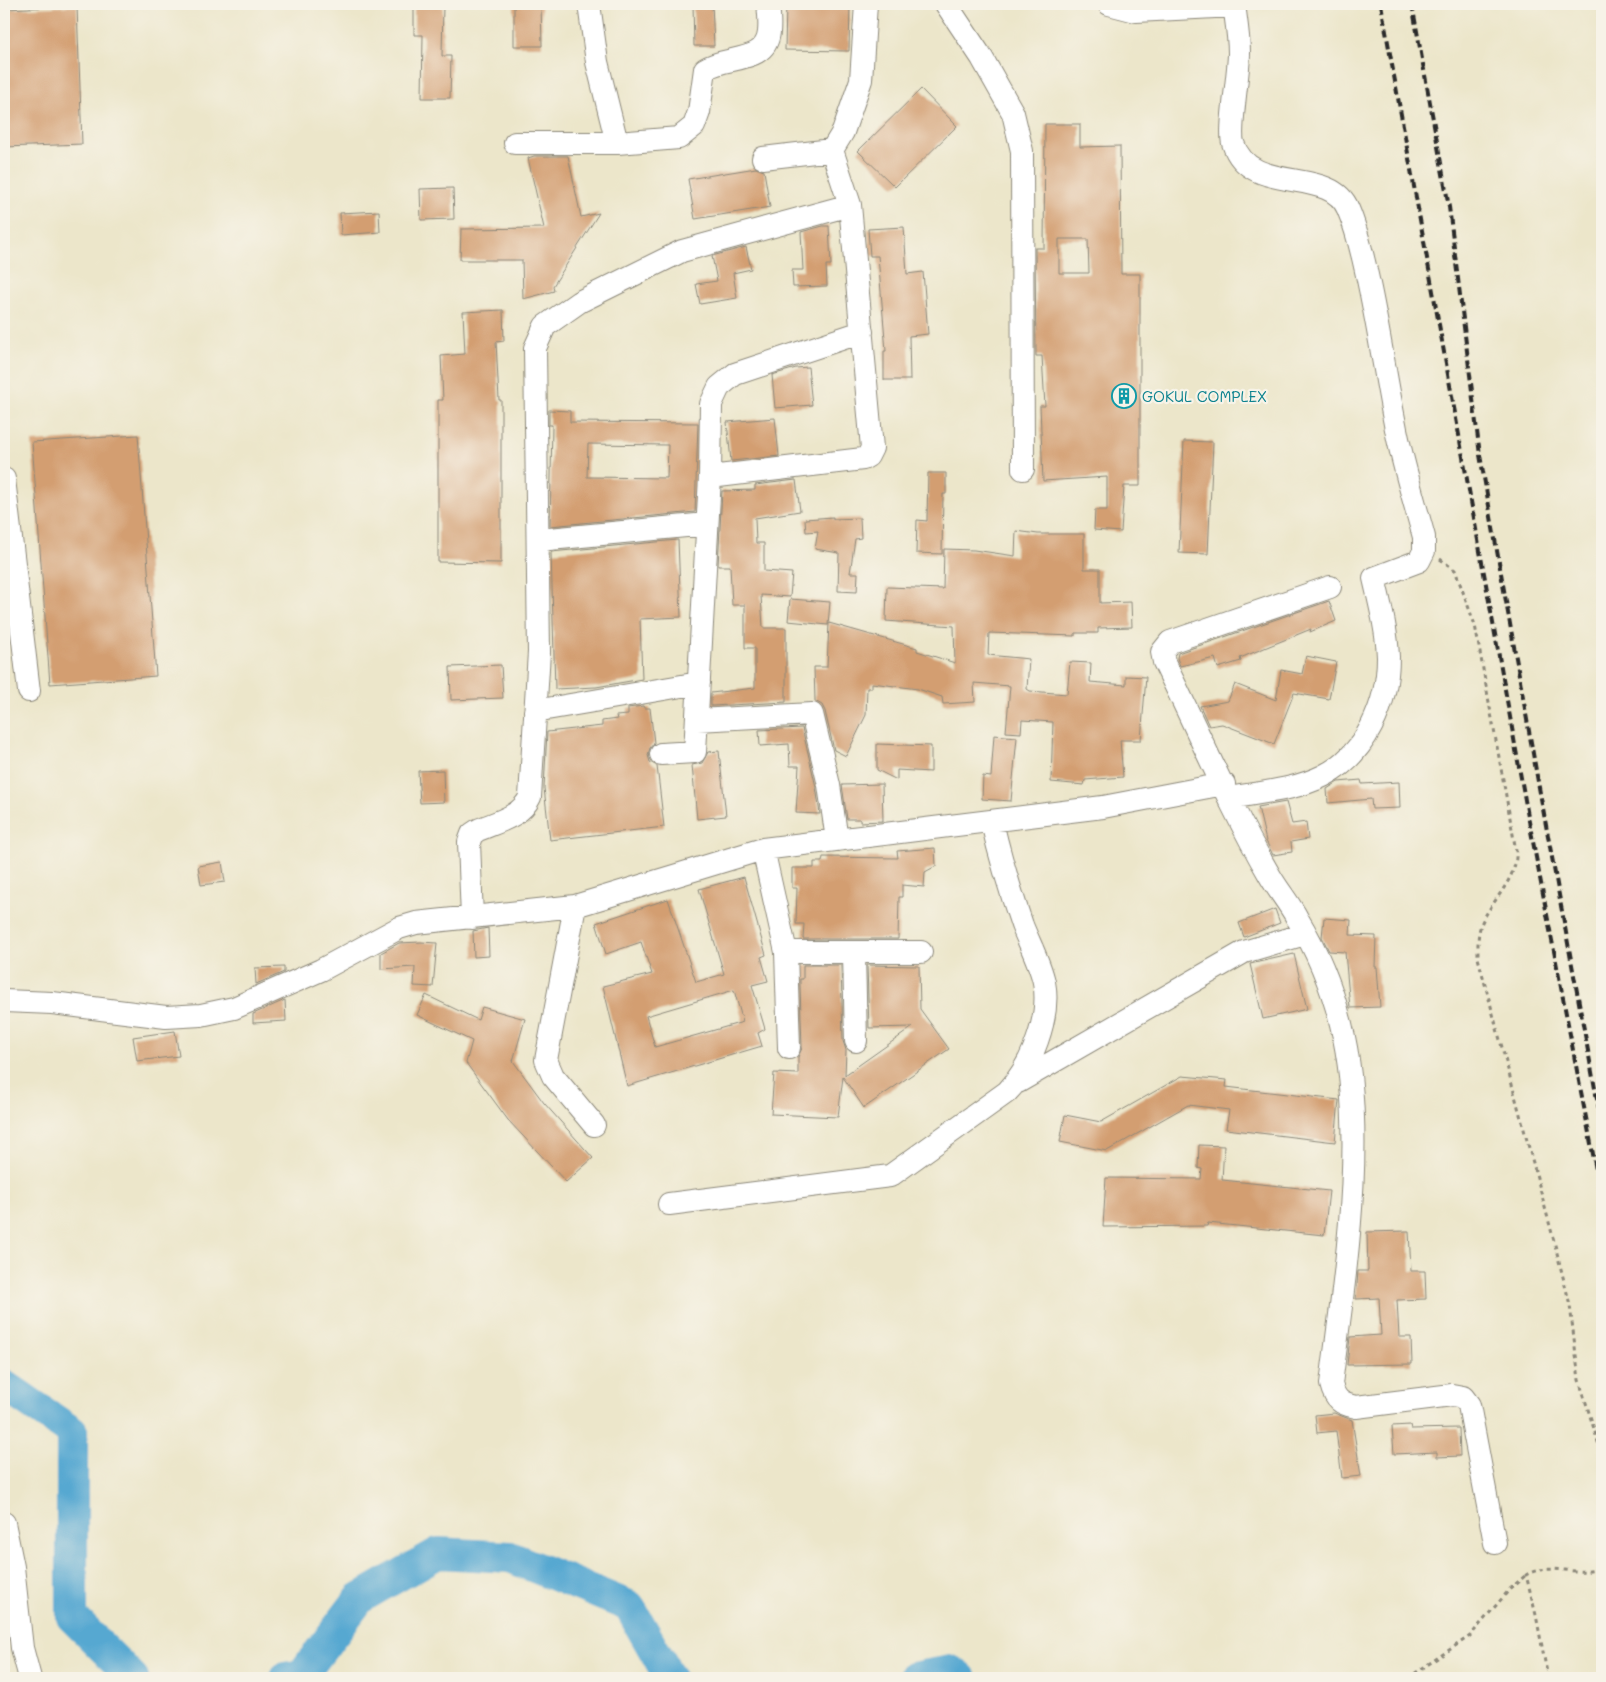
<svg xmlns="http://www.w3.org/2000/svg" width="1606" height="1682" font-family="Mali,sans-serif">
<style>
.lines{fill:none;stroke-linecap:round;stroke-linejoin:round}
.river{stroke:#56a8d1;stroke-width:32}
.building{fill:#d39e71;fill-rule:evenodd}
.minor-casing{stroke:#8c887a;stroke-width:24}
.path{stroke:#8c887a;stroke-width:3;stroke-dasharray:4 4;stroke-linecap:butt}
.minor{stroke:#fff;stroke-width:22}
.rail{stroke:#2b2b2b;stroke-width:4;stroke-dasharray:8 4;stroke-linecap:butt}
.labels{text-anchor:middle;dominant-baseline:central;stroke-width:4.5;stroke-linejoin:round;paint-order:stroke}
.culture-label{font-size:15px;fill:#0d838f;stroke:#f7f3e8;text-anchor:start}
</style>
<rect width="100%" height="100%" fill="#f7f3e8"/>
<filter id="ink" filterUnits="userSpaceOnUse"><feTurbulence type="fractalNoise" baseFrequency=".02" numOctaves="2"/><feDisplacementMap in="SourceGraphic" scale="10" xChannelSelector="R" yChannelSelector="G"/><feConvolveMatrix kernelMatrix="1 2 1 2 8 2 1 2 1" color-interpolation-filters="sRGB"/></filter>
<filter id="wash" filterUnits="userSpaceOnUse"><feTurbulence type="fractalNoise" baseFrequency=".0096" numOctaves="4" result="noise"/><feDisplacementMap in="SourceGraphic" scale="20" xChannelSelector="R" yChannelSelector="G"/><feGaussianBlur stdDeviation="1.12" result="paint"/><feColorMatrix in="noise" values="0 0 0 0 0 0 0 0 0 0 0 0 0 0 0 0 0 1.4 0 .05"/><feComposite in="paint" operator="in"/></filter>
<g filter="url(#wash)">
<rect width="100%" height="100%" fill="#ece6ca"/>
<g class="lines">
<path class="river" d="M4 1385 72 1432V1617L133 1678
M285 1678 302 1675 360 1598 438 1553 510 1557 629 1606 670 1678
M913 1678 951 1671 961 1678"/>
</g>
<g id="blocks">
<path class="building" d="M414 4H443L442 56H451L450 98H422L423 35H414Z
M514 4H541L542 46H514Z
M693 4H712L714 46H694Z
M786 4H850L849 51 785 50Z
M77 6 82 144 4 147V9Z
M921 89 957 126 895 187 858 151Z
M1045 124H1080V147L1120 146 1121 274H1140V486H1124L1121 532 1094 530 1095 510H1107V477L1043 481 1040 406H1045L1042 356H1036L1035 248H1044ZM1059 239H1088L1089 273H1059Z
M534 156H568L581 217 599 213 553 286 554 291 523 299 522 260H460L461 229 544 228 528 158Z
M756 168 764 171 770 207 695 219 688 179Z
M453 188 454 219 421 220 420 189Z
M379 211 380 232 341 235 340 213Z
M823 226H829L831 265H826L827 286 793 287 792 270H803L801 232Z
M904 227 907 274 923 272 928 334 909 336 910 380H884V351H886L878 256H870L868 229Z
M746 247 751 269 733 273 737 298 700 304 696 284 717 281 712 256Z
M503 310 504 341 496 342 499 400H501V563L438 562V400H443L441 356 465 354 463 312Z
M808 367 812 405 775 408 772 375 796 368Z
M549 410 570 411V422L698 423 695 512 550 526 552 425H549ZM588 444 668 445 667 478 587 477Z
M775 418 779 456 731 461 727 422Z
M138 435 156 676 50 684 32 442Z
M1184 441 1213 442 1208 554 1179 553Z
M928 473H946V494H943L942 554 916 553 917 520 927 521Z
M796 480 800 511 755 518 756 543H764V571L792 573 790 597 761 595 763 628H786V702L711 706V693L755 688V648H745V605H732L730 566H718L722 491 755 490V485Z
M833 517V519L860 518 861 538 855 539 850 573H858L857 592 838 591 839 553 815 549 818 531 806 532 805 519Z
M1016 531 1038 534H1084V569H1100V603L1131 602 1132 627 1098 628V633H1075V636L989 633 988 655 1029 659 1027 689 1030 691 1067 694 1070 662 1091 663 1090 682 1126 685V676L1146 677 1141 740H1120L1123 777 1085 780 1084 785 1051 782 1053 722 1022 720 1021 733 1006 732 1010 686 974 683 975 702 943 704 942 697 918 689 872 683V688H867L866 715 846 756 834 750 825 711 822 705 815 701 814 667H827L829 623 917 648V651L955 663 954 626 886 621 887 587 943 589 944 549 974 550 1015 556Z
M678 540 681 617 640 619 642 679 596 687 555 689 551 552Z
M790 599 830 602 828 625 788 621Z
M1329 601 1336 621 1310 632 1311 629 1240 658 1241 661 1218 668 1215 658 1180 666 1177 658 1178 653Z
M1306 656 1336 662 1329 699 1294 693 1274 744 1222 724 1209 726 1200 706 1228 701 1235 684 1276 700 1281 670 1302 674Z
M501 665 503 698 451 700 450 667Z
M643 706 644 708H650L654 743 650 748 648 755 650 762 657 766 664 827 550 840 544 788 547 732 602 726V721L617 719 616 716 628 715V708Z
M802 728 816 787 820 814 796 813 799 766H790L789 744 760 746 759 730Z
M994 735 1017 737 1011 801 982 799 983 776 991 777Z
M877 744 931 746V772L897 770V780L877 770Z
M719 751 726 816 697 819 692 765 702 763 708 752Z
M443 770 444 802 420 803 418 771Z
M1361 780 1362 784 1399 782 1400 808 1372 809 1371 799 1328 803 1327 789 1338 782Z
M882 784 883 821 860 822V819H847L842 785Z
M1286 802 1292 824 1306 822 1308 839 1291 842 1292 852 1273 855 1266 841 1258 807Z
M935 848 936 866 925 872 924 887 902 885V897H899L898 939H803L804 924H796L797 888H792V868H814V862H822L823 857 898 858 897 851Z
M222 862 225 882 201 885 198 866Z
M744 877 766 955 761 957 768 981 752 985 765 1029 758 1033 762 1046 627 1086 603 986 652 974 641 942 606 954 596 923 668 899 696 982 724 974 699 889ZM734 990 743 1022 655 1047 646 1016Z
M1275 909 1280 923 1244 937 1239 923Z
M1324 918 1351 920 1350 935 1376 936 1375 967H1377L1380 1007 1350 1008 1345 952 1329 951 1322 937Z
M488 928 489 956 474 957 473 931Z
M421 942 437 943 433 987 414 986 415 967 381 969V953L399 943Z
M1294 954 1307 1009 1263 1019 1250 964Z
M803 965H841L843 1041 846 1050 845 1075 913 1027 869 1028 867 965 919 966 920 1009 949 1049 864 1108 843 1077 838 1117 771 1114 774 1073 798 1074V1057L802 1048 800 985V979H803Z
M284 967V972L256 984 255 968Z
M426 995 478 1020 482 1007 525 1019 513 1061 544 1103 593 1158 566 1182 508 1120 466 1063 472 1041 417 1015Z
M285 1000 286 1021 253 1023V1014Z
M175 1031 179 1056 137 1061 133 1037Z
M1182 1076 1227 1080 1226 1087 1339 1100 1335 1142 1226 1129 1229 1110 1188 1105 1107 1151 1060 1142 1065 1115 1101 1122Z
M1199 1145 1224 1146 1222 1180 1329 1191 1324 1235 1208 1223 1207 1226 1103 1227 1106 1178 1201 1179 1202 1169 1198 1168Z
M1409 1231 1411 1271H1425L1426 1299 1397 1300 1399 1337H1411L1412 1364 1347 1365 1350 1337 1381 1335 1379 1298 1356 1299 1358 1271H1368L1367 1232Z
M1334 1413 1352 1420 1361 1476 1342 1478 1336 1431 1317 1433 1315 1415Z
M1410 1425 1411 1429 1459 1428 1460 1456 1437 1457V1452L1394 1454 1392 1426Z"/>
</g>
</g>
<g filter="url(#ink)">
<use href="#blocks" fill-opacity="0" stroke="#8c887a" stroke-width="1"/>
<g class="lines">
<defs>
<path id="minor" d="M589 4 597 62 617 143
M946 4 982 58 1013 113 1022 151 1023 469
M1109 4 1136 11 1235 6
M515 143H617L679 138 694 126 699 112 705 69C727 55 766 64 769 32 770 23 769 13 768 4
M763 158 832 150
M710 477 863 459 868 456 872 448 850 205 832 150 843 132 861 80 866 4
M4 479 29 691
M539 540 707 524
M1330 587 1170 642 1162 652 1164 662C1199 733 1230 807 1270 876 1278 890 1289 903 1297 918 1316 949 1332 988 1341 1024 1368 1132 1345 1274 1331 1384 1335 1400 1341 1404 1356 1407L1452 1395 1463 1397 1469 1405 1495 1543
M535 711 699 683
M697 720 812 714 829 785 837 840
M661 754 695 752 710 477 711 404 719 387 735 374 862 332
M1230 798C1261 792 1295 790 1323 776 1366 755 1388 703 1388 657 1387 631 1380 604 1374 578L1419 561 1424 551V537C1414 500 1402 462 1395 424 1385 374 1378 324 1367 275 1362 252 1357 230 1348 209 1330 165 1250 197 1233 143 1229 128 1239 73 1239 53 1239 37 1236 20 1234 4
M763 849 786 952 789 1048
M575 906 546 1060 553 1076 594 1125
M472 918 469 842 472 834 478 830C496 822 521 817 530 797L539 652 535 348 545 326 579 302 682 251 850 205
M786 952H921
M854 954 856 1041
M4 1001 52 1003 166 1017 201 1015 234 1008 321 970 399 928 416 923 575 906 763 849 1103 807 1224 784
M1018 1082 1244 952 1305 934
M669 1204 890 1176 1007 1092C1031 1067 1051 1017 1044 982 1040 963 1029 943 1022 925 1010 890 1000 857 992 822
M4 1523 13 1567 22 1648 30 1678"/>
</defs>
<use href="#minor" class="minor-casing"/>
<path class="path" d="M1440 559 1455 570 1475 625 1516 851C1518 877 1495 897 1483 920 1477 932 1478 945 1478 958L1554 1241 1570 1305 1579 1380 1602 1455
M1408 1678 1470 1636 1510 1589 1526 1575
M1548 1678 1536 1615 1526 1575C1550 1561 1578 1578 1602 1568"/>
<use href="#minor" class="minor"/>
<path class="rail" d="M1381 4 1525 800 1602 1201
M1412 4 1449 207 1480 455 1540 793 1602 1126"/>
</g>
</g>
<defs>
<symbol id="building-ring" viewBox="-11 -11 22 22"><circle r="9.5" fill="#f7f3e8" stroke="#0f9aa8" stroke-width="1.5"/><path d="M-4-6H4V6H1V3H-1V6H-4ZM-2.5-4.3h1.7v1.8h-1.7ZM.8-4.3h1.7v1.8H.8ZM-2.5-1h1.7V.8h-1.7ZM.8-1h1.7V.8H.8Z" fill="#0f9aa8"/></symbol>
</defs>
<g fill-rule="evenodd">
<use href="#building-ring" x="1110" y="382" width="28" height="28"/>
</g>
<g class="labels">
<g class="culture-label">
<text x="1142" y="396">GOKUL COMPLEX</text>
</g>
</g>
<rect width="1606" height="1682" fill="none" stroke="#f7f3e8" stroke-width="20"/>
</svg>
